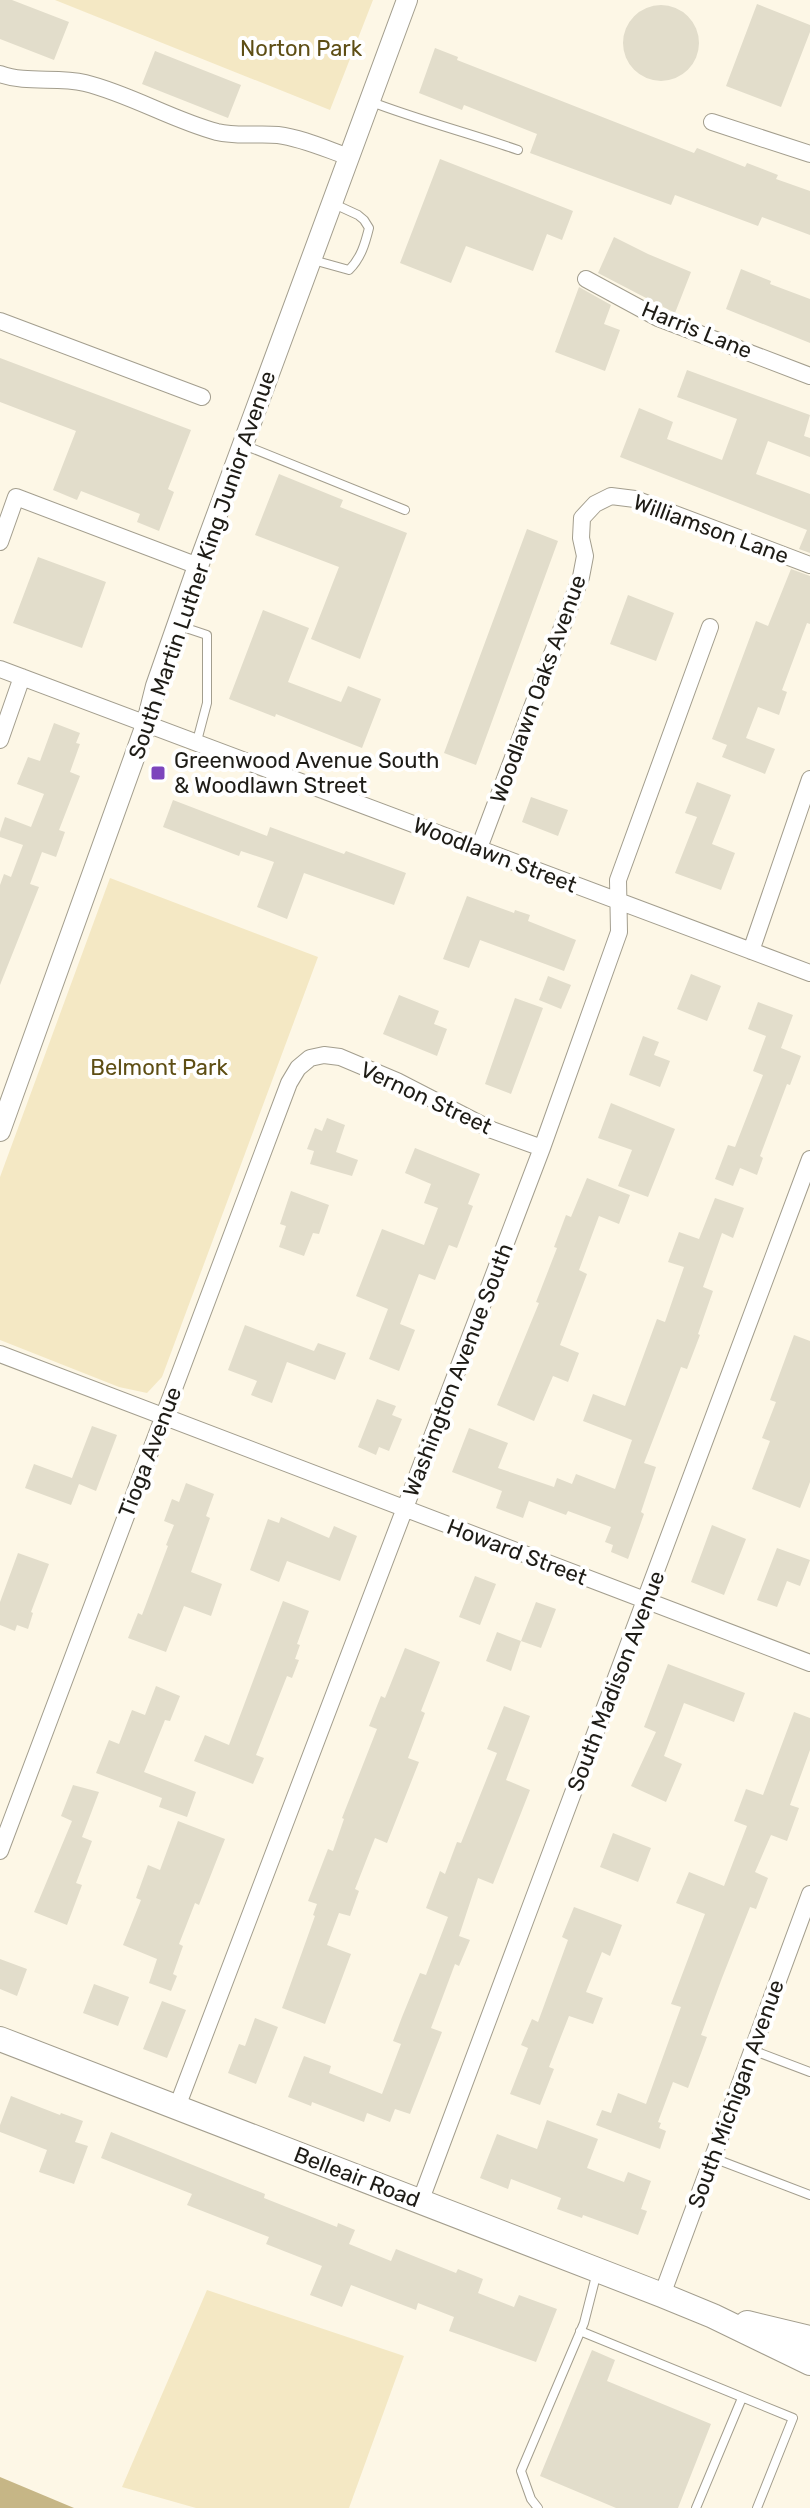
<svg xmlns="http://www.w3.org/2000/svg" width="810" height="2508" font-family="Rubik,sans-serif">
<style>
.green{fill:#f4e8c4}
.water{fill:#c6b686}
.building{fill:#e2ddcb}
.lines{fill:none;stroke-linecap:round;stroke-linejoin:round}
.service-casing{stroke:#a39e8e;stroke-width:10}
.minor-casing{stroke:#a39e8e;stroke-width:18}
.tertiary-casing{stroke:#a39e8e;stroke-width:22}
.secondary-casing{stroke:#a39e8e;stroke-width:26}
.service{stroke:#fff;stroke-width:8}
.minor{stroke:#fff;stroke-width:16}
.tertiary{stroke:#fff;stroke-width:20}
.secondary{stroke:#fff;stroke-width:24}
.poi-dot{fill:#7d45bc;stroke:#fff;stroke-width:3}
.labels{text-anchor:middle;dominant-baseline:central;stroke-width:8;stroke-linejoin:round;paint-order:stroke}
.park-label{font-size:22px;fill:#5e4e14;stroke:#fff}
.street-label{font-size:22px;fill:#1e1c16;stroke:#fff}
.poi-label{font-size:22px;fill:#1e1c16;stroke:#fff;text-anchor:start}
</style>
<rect width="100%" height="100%" fill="#fdf7e6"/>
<path class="green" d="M55 0H373L330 110Z
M110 878 318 957 162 1377 147 1393 119 1387 0 1340V1177Z
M207 2290 404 2356 349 2508H196L122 2487Z"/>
<path class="water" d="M0 2477 74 2508H0Z"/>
<path class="building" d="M0 0H12L69 22 54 60 0 39Z
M757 4 810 25V32L781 107 726 86Z
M623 43a38 38 0 1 1 76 0a38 38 0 1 1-76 0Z
M435 48 458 57 457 60 694 153 697 148 745 167 747 163 778 175 776 179 810 191V235L762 217 758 226 675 195 671 205 530 153 537 134 464 105 462 110 419 93Z
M155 51 241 85 228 118 142 84Z
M440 159 573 211 562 240 547 234 533 271 466 246 451 283 400 263Z
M614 237 648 254 691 272 675 313 598 273Z
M741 269 771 281 770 284 810 299V343L726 309Z
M579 287 611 305 604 324 620 330 605 371 555 352Z
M0 358 191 430 168 489 174 492 159 531 137 522 140 514 81 491 77 500 53 490 76 431 0 402Z
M687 370 810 415 804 436 810 438V457L768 441 756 474 810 494V553L799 549 807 530 620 457 639 408 673 422 667 439 722 460 737 419 677 397Z
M279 474 343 500 340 507 407 533 360 659 311 639 339 567 255 535Z
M527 529 558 541 476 765 444 753Z
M38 557 106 582 82 648 13 623Z
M791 569 810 576V624L807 623 782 690 787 692 779 715 758 707 746 738 775 749 765 774 722 757 727 745 712 739 756 621 768 626Z
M628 595 674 613 656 661 610 644Z
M263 610 309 628 288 682 341 702 348 686 381 699 362 748 276 714 275 717 229 699Z
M54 723 80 733 76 743 80 744 70 772 80 776 59 830 65 832 56 857 42 852 30 884 39 887 0 985V885L4 874 11 877 23 845 0 837V832L5 817 31 827 44 794 17 784 28 757 40 761Z
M697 782 731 795 712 844 735 853 721 890 675 873 697 817 685 813Z
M531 797 568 810 558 836 522 822Z
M173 800 267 836 270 827 344 854 346 851 406 873 394 905 304 873 287 919 257 907 274 862 241 851 239 856 163 827Z
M467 896 514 913 515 910 530 915 528 921 576 940 564 971 480 940 469 968 443 959Z
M691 974 721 986 707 1021 677 1009Z
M548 976 571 985 561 1009 539 1000Z
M399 995 439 1011 434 1024 447 1029 437 1056 383 1034Z
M515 998 543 1008 511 1094 485 1084Z
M758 1002 793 1015 781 1048 801 1056 790 1085 787 1084 760 1156 763 1158 757 1175 740 1168 733 1186 715 1179 728 1145 735 1147 763 1075 753 1071 766 1036 748 1029Z
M643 1036 659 1042 654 1055 670 1061 660 1087 629 1075Z
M611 1103 675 1129 648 1197 618 1186 632 1150 598 1138Z
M327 1118 345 1125 336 1152 358 1160 352 1176 310 1164 314 1151 307 1149 315 1128 322 1131Z
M415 1148 480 1174 468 1204 473 1206 457 1248 449 1245 435 1280 419 1274 400 1324 415 1330 399 1371 369 1359 388 1309 356 1296 382 1229 424 1245 438 1208 424 1203 431 1184 405 1173Z
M587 1178 630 1195 619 1224 599 1216 579 1270 587 1274 560 1345 579 1353 568 1382 553 1376 534 1421 497 1405 539 1303 536 1302 557 1248 554 1247 566 1215 571 1217Z
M291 1191 329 1205 319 1234 313 1233 304 1256 279 1247 286 1226 280 1224Z
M715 1198 744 1208 733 1238 722 1233 703 1287 713 1291 698 1334 700 1335 687 1369 681 1367 644 1463 656 1467 641 1512 644 1514 628 1559 611 1552 613 1545 605 1542 611 1527 568 1511 566 1515 529 1501 523 1518 496 1508 502 1491 452 1472 469 1428 508 1443 498 1468 554 1487 557 1478 572 1484 576 1474 615 1489 632 1440 583 1421 593 1394 625 1406 657 1319 665 1322 684 1267 668 1262 679 1232 699 1239Z
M245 1325 314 1351 318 1343 346 1353 335 1380 287 1362 272 1403 251 1395 257 1381 228 1370Z
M794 1335 810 1341V1482L800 1508 752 1489 770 1441 762 1438 776 1402 770 1400Z
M377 1399 396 1406 392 1415 402 1419 389 1451 379 1447 376 1455 358 1447Z
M92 1426 117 1435 96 1491 79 1484 71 1505 25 1488 34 1464 72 1478Z
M186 1483 214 1494 206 1516 210 1518 191 1572 222 1584 211 1616 184 1606 166 1652 128 1638 138 1613 142 1615 168 1546 166 1545 174 1525 164 1521 172 1499 179 1502Z
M281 1517 329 1538 334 1526 357 1536 340 1581 287 1561 279 1582 250 1570 268 1519 279 1523Z
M712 1525 746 1539 724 1595 691 1582Z
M777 1548 810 1560 800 1586 787 1581 777 1607 757 1600Z
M18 1553 49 1564 31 1612 33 1613 28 1629 17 1625 15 1631 0 1625V1602Z
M475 1576 496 1584 480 1625 459 1617Z
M283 1601 309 1611 297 1644 300 1645 295 1659 299 1660 292 1678 287 1676 256 1755 264 1758 253 1784 194 1761 205 1735 229 1745Z
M536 1602 556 1609 541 1648 521 1641Z
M497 1632 521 1641 511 1671 486 1661Z
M405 1648 440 1662 421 1711 425 1713 408 1758 419 1762 387 1843 375 1838 355 1889 359 1891 350 1916 339 1913 327 1945 351 1954 325 2024 282 2008 315 1916 313 1915 317 1904 308 1901 328 1849 333 1851 344 1819 342 1818 377 1729 369 1726 381 1696 385 1698Z
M668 1664 745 1693 734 1722 684 1703 664 1756 682 1764 666 1802 631 1786 656 1732 644 1727Z
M156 1686 180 1696 170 1721 165 1720 144 1772 196 1792 187 1817 159 1807 162 1798 96 1773 109 1740 119 1744 132 1710 145 1715Z
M504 1706 530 1716 506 1780 530 1790 493 1884 478 1878 459 1936 470 1940 459 1966 455 1964 431 2028 442 2032 410 2114 395 2109 390 2122 367 2113 364 2122 312 2102 311 2106 288 2097 304 2056 331 2066 329 2073 382 2094 401 2044 393 2041 402 2017 420 1973 426 1975 448 1917 426 1908 440 1871 445 1874 457 1842 461 1843 497 1753 487 1749Z
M794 1712 810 1718V1750L790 1805 799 1808 787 1841 771 1835 755 1872 768 1878 756 1909 750 1907 722 1978 701 2035 707 2037 688 2088 673 2082 658 2122 661 2123 659 2128 666 2131 660 2149 596 2125 602 2110 611 2113 618 2093 646 2104 681 2007 671 2004 705 1914 676 1903 689 1872 724 1886 747 1826 734 1821 746 1789 763 1795Z
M73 1785 99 1792 82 1837 92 1841 76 1883 82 1885 67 1925 34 1912 72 1821 61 1816Z
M178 1821 225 1839 199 1905 195 1903 179 1944 183 1946 173 1974 177 1976 171 1991 149 1983 157 1959 123 1945 141 1900 136 1898 148 1865 160 1870Z
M613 1833 651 1848 638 1882 600 1867Z
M574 1907 622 1925 610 1956 602 1952 586 1992 603 1998 593 2024 569 2016 549 2067 554 2069 540 2105 510 2094 528 2048 521 2045 532 2019 538 2022 568 1940 562 1937Z
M0 1959 27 1969 17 1996 0 1989Z
M94 1984 129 1997 118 2026 83 2013Z
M162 2001 186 2010 167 2058 143 2049Z
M255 2018 278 2027 256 2084 228 2073 239 2044 245 2046Z
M11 2096 60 2115 61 2113 83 2121 75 2142 88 2146 74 2184 39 2172 47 2150 0 2132V2125Z
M547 2120 598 2139 587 2168 624 2182 628 2172 651 2181 641 2209 647 2211 638 2235 583 2215 582 2218 557 2209 561 2198 511 2179 508 2189 480 2178 497 2134 537 2149Z
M111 2132 265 2194 264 2198 337 2227 338 2223 355 2230 349 2244 391 2261 396 2249 456 2273 458 2269 483 2279 478 2293 514 2307 519 2295 557 2309 536 2362 449 2331 454 2317 418 2303 416 2310 351 2285 342 2307 310 2295 322 2266 266 2244 269 2237 187 2205 192 2194 101 2158Z
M592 2350 615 2360 607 2381 711 2424 678 2508H616L540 2476Z"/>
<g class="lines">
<defs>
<path id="service" d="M369 101C418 120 469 133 518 150
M313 260 349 270C361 258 365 244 369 228L364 220 358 215 332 203
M244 445 405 510
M177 625 207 635V703L197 741
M752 2050 810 2072
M713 2158 810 2195
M580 2331 793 2418 757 2508
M538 2508 531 2499 521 2471 584 2323 597 2272
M696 2508 742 2398"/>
<path id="minor" d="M0 74C27 84 57 76 85 83 130 94 172 120 217 132 238 137 258 133 278 135 302 138 326 149 349 157
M712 122 810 154
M586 279 658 318 810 376
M0 321 202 397
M0 542 16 497 198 566
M0 669 810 973
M0 740 22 677
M479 848 581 577 585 556 581 538 582 518 595 504 611 496 635 499 810 565
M751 951 810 779
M0 1354 810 1663
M0 1851 289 1083 298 1068 310 1058 324 1055 340 1057 397 1081 492 1130 542 1148
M177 2107 542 1148 619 932 618 880 710 627
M420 2202 810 1159
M662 2295 810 1894"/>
<path id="tertiary" d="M0 1131 147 722 156 686 198 566 407 0"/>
<path id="secondary" d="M0 2039 662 2295 713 2316 810 2363
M747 2323 810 2338"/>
</defs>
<use href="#service" class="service-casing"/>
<use href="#minor" class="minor-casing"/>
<use href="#tertiary" class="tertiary-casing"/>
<use href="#secondary" class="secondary-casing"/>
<use href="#service" class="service"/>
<use href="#minor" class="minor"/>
<use href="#tertiary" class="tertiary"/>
<use href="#secondary" class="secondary"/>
</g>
<rect class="poi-dot" x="150" y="765" width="16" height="16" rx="4"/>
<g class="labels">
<g class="park-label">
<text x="301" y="48">Norton Park</text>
<text x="159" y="1067">Belmont Park</text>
</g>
<g class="street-label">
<text transform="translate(697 330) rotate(22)">Harris Lane</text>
<text transform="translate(711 529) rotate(20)">Williamson Lane</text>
<text transform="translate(202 565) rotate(-71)">South Martin Luther King Junior Avenue</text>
<text transform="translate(538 689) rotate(-70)">Woodlawn Oaks Avenue</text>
<text transform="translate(495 855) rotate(21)">Woodlawn Street</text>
<text transform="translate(426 1098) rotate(25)">Vernon Street</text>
<text transform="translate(458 1370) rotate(-69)">Washington Avenue South</text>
<text transform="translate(150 1452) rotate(-69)">Tioga Avenue</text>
<text transform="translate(517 1552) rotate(21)">Howard Street</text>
<text transform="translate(616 1681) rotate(-69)">South Madison Avenue</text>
<text transform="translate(736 2094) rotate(-70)">South Michigan Avenue</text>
<text transform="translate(357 2177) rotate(21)">Belleair Road</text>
</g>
<g class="poi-label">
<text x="174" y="760">Greenwood Avenue South<tspan x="174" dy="25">&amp; Woodlawn Street</tspan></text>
</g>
</g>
</svg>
